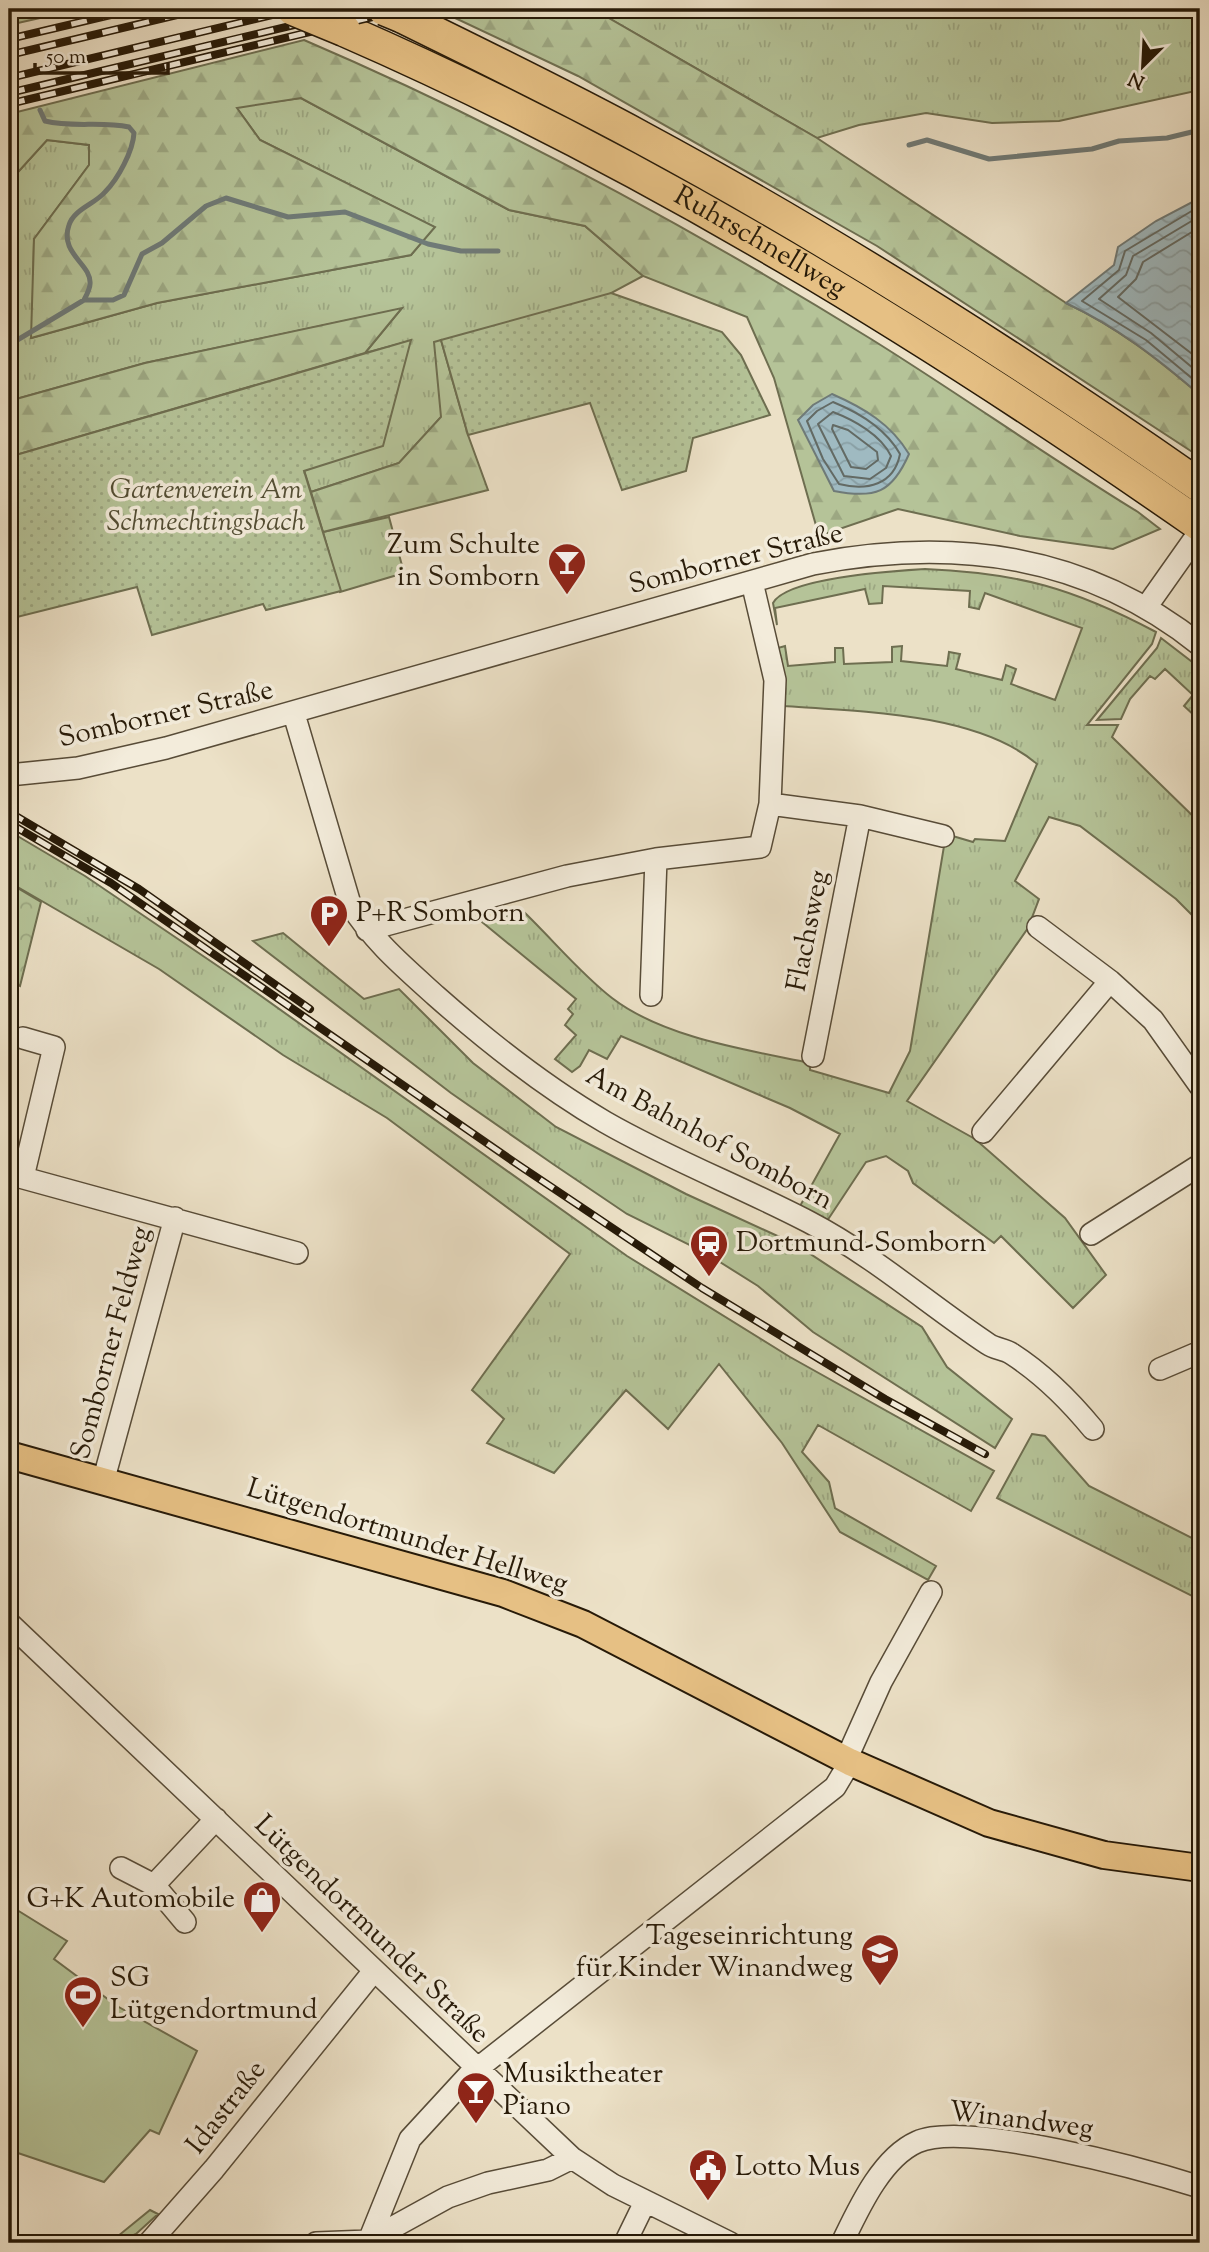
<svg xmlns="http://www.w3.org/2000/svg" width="1209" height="2252" font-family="'Sorts Mill Goudy',serif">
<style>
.grass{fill:url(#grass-tufts);stroke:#6e6e50;stroke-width:2}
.forest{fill:url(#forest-firs);stroke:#6e6e50;stroke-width:2}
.park{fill:url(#park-crowns);stroke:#6e6e50;stroke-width:2}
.garden{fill:url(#garden-dots);stroke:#6e6e50;stroke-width:2}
.pitch{fill:#b5c398;stroke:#6e6e50;stroke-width:2}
.water{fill:url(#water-waves);stroke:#6f7a77;stroke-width:2}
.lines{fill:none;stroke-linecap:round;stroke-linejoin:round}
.shore{stroke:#636a64;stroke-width:2}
.stream{stroke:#6f7a77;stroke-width:5}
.minor-casing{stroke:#584c38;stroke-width:24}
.major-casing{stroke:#271a08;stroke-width:30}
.highway-casing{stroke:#271a08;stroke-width:35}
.minor{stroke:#f3ecdb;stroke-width:21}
.major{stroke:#e6c084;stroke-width:26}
.highway{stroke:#e6c084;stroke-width:32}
.rail-casing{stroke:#271a08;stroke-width:8}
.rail{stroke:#f3ecdb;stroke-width:5;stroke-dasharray:16;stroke-linecap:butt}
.highway-bridge-casing{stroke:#271a08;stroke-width:35;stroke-linecap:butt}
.highway-bridge{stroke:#e6c084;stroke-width:32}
.labels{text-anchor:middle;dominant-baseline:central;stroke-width:7;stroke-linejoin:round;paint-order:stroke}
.street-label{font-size:28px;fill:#271a08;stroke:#f3ecdb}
.park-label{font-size:28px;font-style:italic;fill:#524d33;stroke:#f3ecdb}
.poi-label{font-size:28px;fill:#271a08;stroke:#f3ecdb;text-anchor:start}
</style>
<defs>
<pattern id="grass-tufts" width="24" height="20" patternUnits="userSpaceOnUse" patternTransform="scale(1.75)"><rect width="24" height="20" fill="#b5c398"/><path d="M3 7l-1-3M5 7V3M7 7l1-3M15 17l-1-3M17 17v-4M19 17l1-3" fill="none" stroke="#9ca782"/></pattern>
<pattern id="forest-firs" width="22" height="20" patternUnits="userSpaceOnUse" patternTransform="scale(1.75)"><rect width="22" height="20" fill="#b5c398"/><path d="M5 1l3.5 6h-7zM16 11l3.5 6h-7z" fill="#9ca782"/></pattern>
<pattern id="park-crowns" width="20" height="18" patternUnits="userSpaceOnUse" patternTransform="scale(1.75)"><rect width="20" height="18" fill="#b5c398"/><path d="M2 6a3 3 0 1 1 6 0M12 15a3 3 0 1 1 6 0" fill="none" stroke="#9ca782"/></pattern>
<pattern id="garden-dots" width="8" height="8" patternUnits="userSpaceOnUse" patternTransform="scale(1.75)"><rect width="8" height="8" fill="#b5c398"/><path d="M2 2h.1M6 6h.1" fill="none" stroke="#9ca782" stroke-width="1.8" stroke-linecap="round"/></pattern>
<pattern id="water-waves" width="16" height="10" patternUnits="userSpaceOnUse" patternTransform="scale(1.75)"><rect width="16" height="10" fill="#9fbac1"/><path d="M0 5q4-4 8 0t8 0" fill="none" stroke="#899fa4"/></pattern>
</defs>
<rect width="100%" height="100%" fill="#ece1c7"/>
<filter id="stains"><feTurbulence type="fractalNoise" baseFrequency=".00286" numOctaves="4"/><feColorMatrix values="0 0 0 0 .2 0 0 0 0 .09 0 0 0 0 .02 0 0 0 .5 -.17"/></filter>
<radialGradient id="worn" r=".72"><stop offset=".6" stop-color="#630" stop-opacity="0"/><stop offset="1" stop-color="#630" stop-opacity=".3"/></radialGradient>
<path class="grass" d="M593 9H1200V90L1059 121 992 123 926 113 859 125 817 138Z
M301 98 509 210 585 226 643 276 611 293 441 417 399 463 311 492 304 470 410 341 365 353 401 309 145 363 9 401V182L47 140 89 145V165L34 239 32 338 157 303 411 255 434 227 260 140 236 107Z
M389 517 404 573 340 592 323 532Z
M925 569C1019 573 1073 588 1156 632L1152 644 1087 725H1118L1112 737 1200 823V923L1176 899 1080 826 1049 817 1015 881 1039 899 1028 928 907 1101 975 1139 1065 1218 1106 1275 1073 1308 1001 1236 994 1243 913 1183 908 1171 886 1156 866 1162 827 1221 800 1206 840 1134 790 1108 621 1036 607 1059 589 1050 580 1066 572 1072 555 1059 576 1035 565 1025 573 1014 568 1009 576 999 482 922 524 912C553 940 581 974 612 998 664 1038 748 1050 810 1063V1070L889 1093 910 1051 946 834 973 842 975 839 1005 841 1037 764C978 713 858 711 783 706L778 648 785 646 788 666 835 662V648H843L844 664 892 662V647L902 646 901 661 947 666 949 652 960 654 956 669 1002 680 1006 665 1016 669 1011 684 1055 700 1082 628 985 593 979 609 969 607 970 591 883 586 882 603 869 604 865 589 775 608 777 625 773 603C787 577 895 571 925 569Z
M1161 638 1200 668V713L1196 717 1184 706 1193 695 1165 669 1155 679 1150 676 1130 699 1121 719 1097 720 1157 648Z
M9 831 85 876 237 979 627 1256 790 1357 994 1471 971 1511 818 1425 802 1452 829 1482 835 1508 936 1566 928 1580 840 1532 782 1443 719 1364 668 1429 626 1390 554 1473 487 1443 504 1419 472 1390 570 1254 387 1118 283 1055 159 969 9 882Z
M283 933 364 999 399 989 473 1063 556 1127 686 1194 795 1244 922 1327 947 1367 1012 1419 995 1448 813 1332 758 1286 704 1252 627 1214 553 1164 451 1093 253 941Z
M1032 1434 1045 1436 1089 1486 1200 1542V1600L997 1498Z
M150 2210 158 2214 136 2234 115 2243 118 2236Z"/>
<path class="forest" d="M9 9H80L9 25Z
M436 9H593L817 138 1066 303C1117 327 1157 358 1200 395V457L877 246 578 76Z
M304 40C500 124 690 227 871 339 961 395 1048 457 1138 512L1160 529 1113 549 1020 536 898 509 819 536 774 378 747 317 643 276 585 226 509 210 301 98 237 108 260 140 435 227 411 255 157 303 31 338 34 239 89 165V145L47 140 9 182V114Z
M402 308 365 353 9 457V401L145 363Z
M441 340 468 435 488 490 323 532 311 492 399 463 441 417 434 342Z"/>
<path class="park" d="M9 883 41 902 20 986 9 980Z"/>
<path class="garden" d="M611 293 722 332 741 355 770 415 693 438 686 471 622 490 590 403 468 435 441 340Z
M411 340 383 446 304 471 341 591 266 610 263 604 152 635 137 587 9 619V457Z"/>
<path class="pitch" d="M9 1905 67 1941 54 1959 117 2006 197 2051 159 2134 150 2130 104 2182 9 2150Z"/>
<path class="water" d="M1200 198V395C1157 358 1117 327 1066 303L1114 265 1118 247 1156 221Z
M832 394C864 408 891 424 909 454 892 493 875 499 834 491L798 420 813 405Z"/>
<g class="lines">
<path class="shore" d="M1200 206 1125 251 1119 270 1082 301 1146 340 1200 385
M1200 216 1133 256 1126 275 1099 299 1151 333 1200 374
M1200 227 1143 262 1136 279 1118 297 1200 360
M833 402C860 413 886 429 900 454 894 485 867 491 839 484L823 459 807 421 817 411Z
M833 412C854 420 881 435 891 456L886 468 870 479 844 476 818 424Z
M833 425 848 430 877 452 878 460 866 469 851 467 832 429Z"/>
<path class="stream" d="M40 110 45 121C72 128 101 121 129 127L134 133C133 151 118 179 105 192 95 204 74 209 69 225 59 254 92 264 90 284 90 289 86 296 84 300
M909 145 927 140 989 159 1092 149 1119 141 1167 138 1200 130
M9 345 84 300H113L124 295 142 254 162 243 206 206 226 198 288 217 345 212 428 244 461 251H498"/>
<defs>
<path id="minor" d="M1147 606 1200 531
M294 714 350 904C373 941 404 967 436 996 488 1042 545 1087 605 1122 671 1160 742 1187 809 1222 874 1256 928 1304 988 1344 995 1349 1005 1349 1012 1354 1043 1374 1070 1401 1093 1429
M9 775 78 768 166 748 813 564C954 537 1086 554 1200 645
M770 804 860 816 943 836
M1038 927 1110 981 1153 1020 1200 1086
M367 930 567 876 656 859 760 847 770 804 775 680 752 582
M651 995 656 859
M813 1056 860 816
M983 1132 1110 981
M9 1174 297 1253
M23 1177 54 1047 23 1038
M1091 1234 1200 1165
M1160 1369 1200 1352
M103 1482 175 1218
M9 1623 572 2158 613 2185 730 2243
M846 1760 881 1682 931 1592
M121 1868 154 1885 216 1819
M154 1885 185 1922
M149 2243 214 2169 373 1972
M316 2243 368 2241 448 2197 488 2183 548 2170 572 2158
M368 2243 410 2139 468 2076 835 1787 850 1762
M625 2243 645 2202
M842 2243C858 2210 881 2158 917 2142 966 2120 1146 2170 1200 2187"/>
<path id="major" d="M9 1455 503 1593 583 1624 850 1762 989 1823 1104 1855 1200 1868"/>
<g id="highway">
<path d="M401 16C482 56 563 95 642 138 835 242 1021 361 1200 486"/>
<path id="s1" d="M344 30C647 162 930 337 1200 525"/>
</g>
</defs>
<use href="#minor" class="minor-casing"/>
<use href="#major" class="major-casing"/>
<use href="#highway" class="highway-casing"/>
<use href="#minor" class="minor"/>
<use href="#major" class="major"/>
<use href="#highway" class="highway"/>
<defs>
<path id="rail" d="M9 39 136 9
M9 55 202 9
M9 78 297 9
M9 93 361 9
M9 104 406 9
M9 812 139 889 310 1009
M9 823 111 883 517 1164 702 1288 885 1399 985 1454"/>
</defs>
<use href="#rail" class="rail-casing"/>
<use href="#rail" class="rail"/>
<defs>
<path id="highway-bridge" d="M293 9 344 30
M384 9 401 16"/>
</defs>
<use href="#highway-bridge" class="highway-bridge-casing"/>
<use href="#highway-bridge" class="highway-bridge"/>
</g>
<defs>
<symbol id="bar-pin" viewBox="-11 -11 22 30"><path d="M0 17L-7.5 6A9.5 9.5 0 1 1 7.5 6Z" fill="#8f2418" stroke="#f3ecdb"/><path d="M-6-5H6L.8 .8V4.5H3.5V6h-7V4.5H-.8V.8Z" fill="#fff"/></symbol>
<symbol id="parking-pin" viewBox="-11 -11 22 30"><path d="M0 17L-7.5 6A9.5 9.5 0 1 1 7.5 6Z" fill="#8f2418" stroke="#f3ecdb"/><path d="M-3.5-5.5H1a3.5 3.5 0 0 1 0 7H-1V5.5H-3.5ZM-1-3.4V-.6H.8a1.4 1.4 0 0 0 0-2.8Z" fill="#fff"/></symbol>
<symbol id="station-pin" viewBox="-11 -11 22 30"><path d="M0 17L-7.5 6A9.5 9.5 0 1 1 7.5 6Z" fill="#8f2418" stroke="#f3ecdb"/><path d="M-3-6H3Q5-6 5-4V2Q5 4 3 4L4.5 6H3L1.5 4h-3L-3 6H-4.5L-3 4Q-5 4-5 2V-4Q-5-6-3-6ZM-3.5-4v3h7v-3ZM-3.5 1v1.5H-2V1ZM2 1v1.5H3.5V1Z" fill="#fff"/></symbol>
<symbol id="shop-pin" viewBox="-11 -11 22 30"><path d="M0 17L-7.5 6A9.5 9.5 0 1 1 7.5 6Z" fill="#8f2418" stroke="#f3ecdb"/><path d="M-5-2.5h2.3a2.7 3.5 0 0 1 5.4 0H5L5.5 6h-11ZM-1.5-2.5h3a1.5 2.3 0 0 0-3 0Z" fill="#fff"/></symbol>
<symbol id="school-pin" viewBox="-11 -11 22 30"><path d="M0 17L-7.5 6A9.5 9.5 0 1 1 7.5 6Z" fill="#8f2418" stroke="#f3ecdb"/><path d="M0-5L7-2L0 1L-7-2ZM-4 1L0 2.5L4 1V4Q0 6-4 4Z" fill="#fff"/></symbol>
<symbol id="stadium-pin" viewBox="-11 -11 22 30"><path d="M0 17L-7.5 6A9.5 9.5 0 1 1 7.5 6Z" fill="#8f2418" stroke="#f3ecdb"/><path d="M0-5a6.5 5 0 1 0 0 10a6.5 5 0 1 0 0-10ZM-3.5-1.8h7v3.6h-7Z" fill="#fff"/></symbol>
<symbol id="civic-pin" viewBox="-11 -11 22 30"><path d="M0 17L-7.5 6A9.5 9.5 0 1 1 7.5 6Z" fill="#8f2418" stroke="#f3ecdb"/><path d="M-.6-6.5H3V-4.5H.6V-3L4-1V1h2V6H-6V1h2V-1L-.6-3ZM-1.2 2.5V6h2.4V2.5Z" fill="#fff"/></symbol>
</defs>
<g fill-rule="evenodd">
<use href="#bar-pin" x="545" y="540" width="44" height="60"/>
<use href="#parking-pin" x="307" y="892" width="44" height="60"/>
<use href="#station-pin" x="687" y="1222" width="44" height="60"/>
<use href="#shop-pin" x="240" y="1878" width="44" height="60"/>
<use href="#school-pin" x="858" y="1931" width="44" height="60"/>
<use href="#stadium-pin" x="61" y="1973" width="44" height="60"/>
<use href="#bar-pin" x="454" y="2069" width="44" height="60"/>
<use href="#civic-pin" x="686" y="2146" width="44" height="60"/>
</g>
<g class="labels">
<g class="street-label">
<text stroke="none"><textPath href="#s1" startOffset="467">Ruhrschnellweg</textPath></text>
<text transform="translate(736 560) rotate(-14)">Somborner Straße</text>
<text transform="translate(166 715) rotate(-13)">Somborner Straße</text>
<text transform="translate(809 931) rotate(-79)">Flachsweg</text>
<text transform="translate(709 1139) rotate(28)">Am Bahnhof Somborn</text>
<text transform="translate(112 1343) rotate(-75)">Somborner Feldweg</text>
<text transform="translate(407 1537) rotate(17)">Lütgendortmunder Hellweg</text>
<text transform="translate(371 1930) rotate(44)">Lütgendortmunder Straße</text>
<text transform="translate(227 2108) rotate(-52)">Idastraße</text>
<text transform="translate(1021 2121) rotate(7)">Winandweg</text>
</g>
<g class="park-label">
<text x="206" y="491">Gartenverein Am<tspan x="206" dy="32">Schmechtingsbach</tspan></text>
</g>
<g class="poi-label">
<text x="540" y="546" text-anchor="end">Zum Schulte<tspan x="540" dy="32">in Somborn</tspan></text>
<text x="356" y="914">P+R Somborn</text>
<text x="736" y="1244">Dortmund-Somborn</text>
<text x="235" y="1900" text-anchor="end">G+K Automobile</text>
<text x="853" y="1937" text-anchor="end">Tageseinrichtung<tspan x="853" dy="32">für Kinder Winandweg</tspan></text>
<text x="110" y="1979">SG<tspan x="110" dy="32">Lütgendortmund</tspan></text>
<text x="503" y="2075">Musiktheater<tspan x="503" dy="32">Piano</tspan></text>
<text x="735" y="2168">Lotto Mus</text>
</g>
</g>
<rect width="1209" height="2252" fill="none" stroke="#ece1c7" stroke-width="35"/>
<rect x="10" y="10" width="1188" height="2231" fill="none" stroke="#271a08" stroke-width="3.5"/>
<rect x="18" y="18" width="1174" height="2217" fill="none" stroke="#271a08" stroke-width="2"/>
<g transform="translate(1143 66) rotate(204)" stroke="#f3ecdb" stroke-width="5" paint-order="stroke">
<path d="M0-5L12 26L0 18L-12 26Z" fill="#271a08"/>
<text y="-10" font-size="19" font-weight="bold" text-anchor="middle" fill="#271a08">N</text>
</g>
<path d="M35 63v10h133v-10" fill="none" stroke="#271a08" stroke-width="3.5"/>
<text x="46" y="63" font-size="21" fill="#271a08" stroke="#f3ecdb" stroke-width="5" paint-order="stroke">50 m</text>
<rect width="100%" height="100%" filter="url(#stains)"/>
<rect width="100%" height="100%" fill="url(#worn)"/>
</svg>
